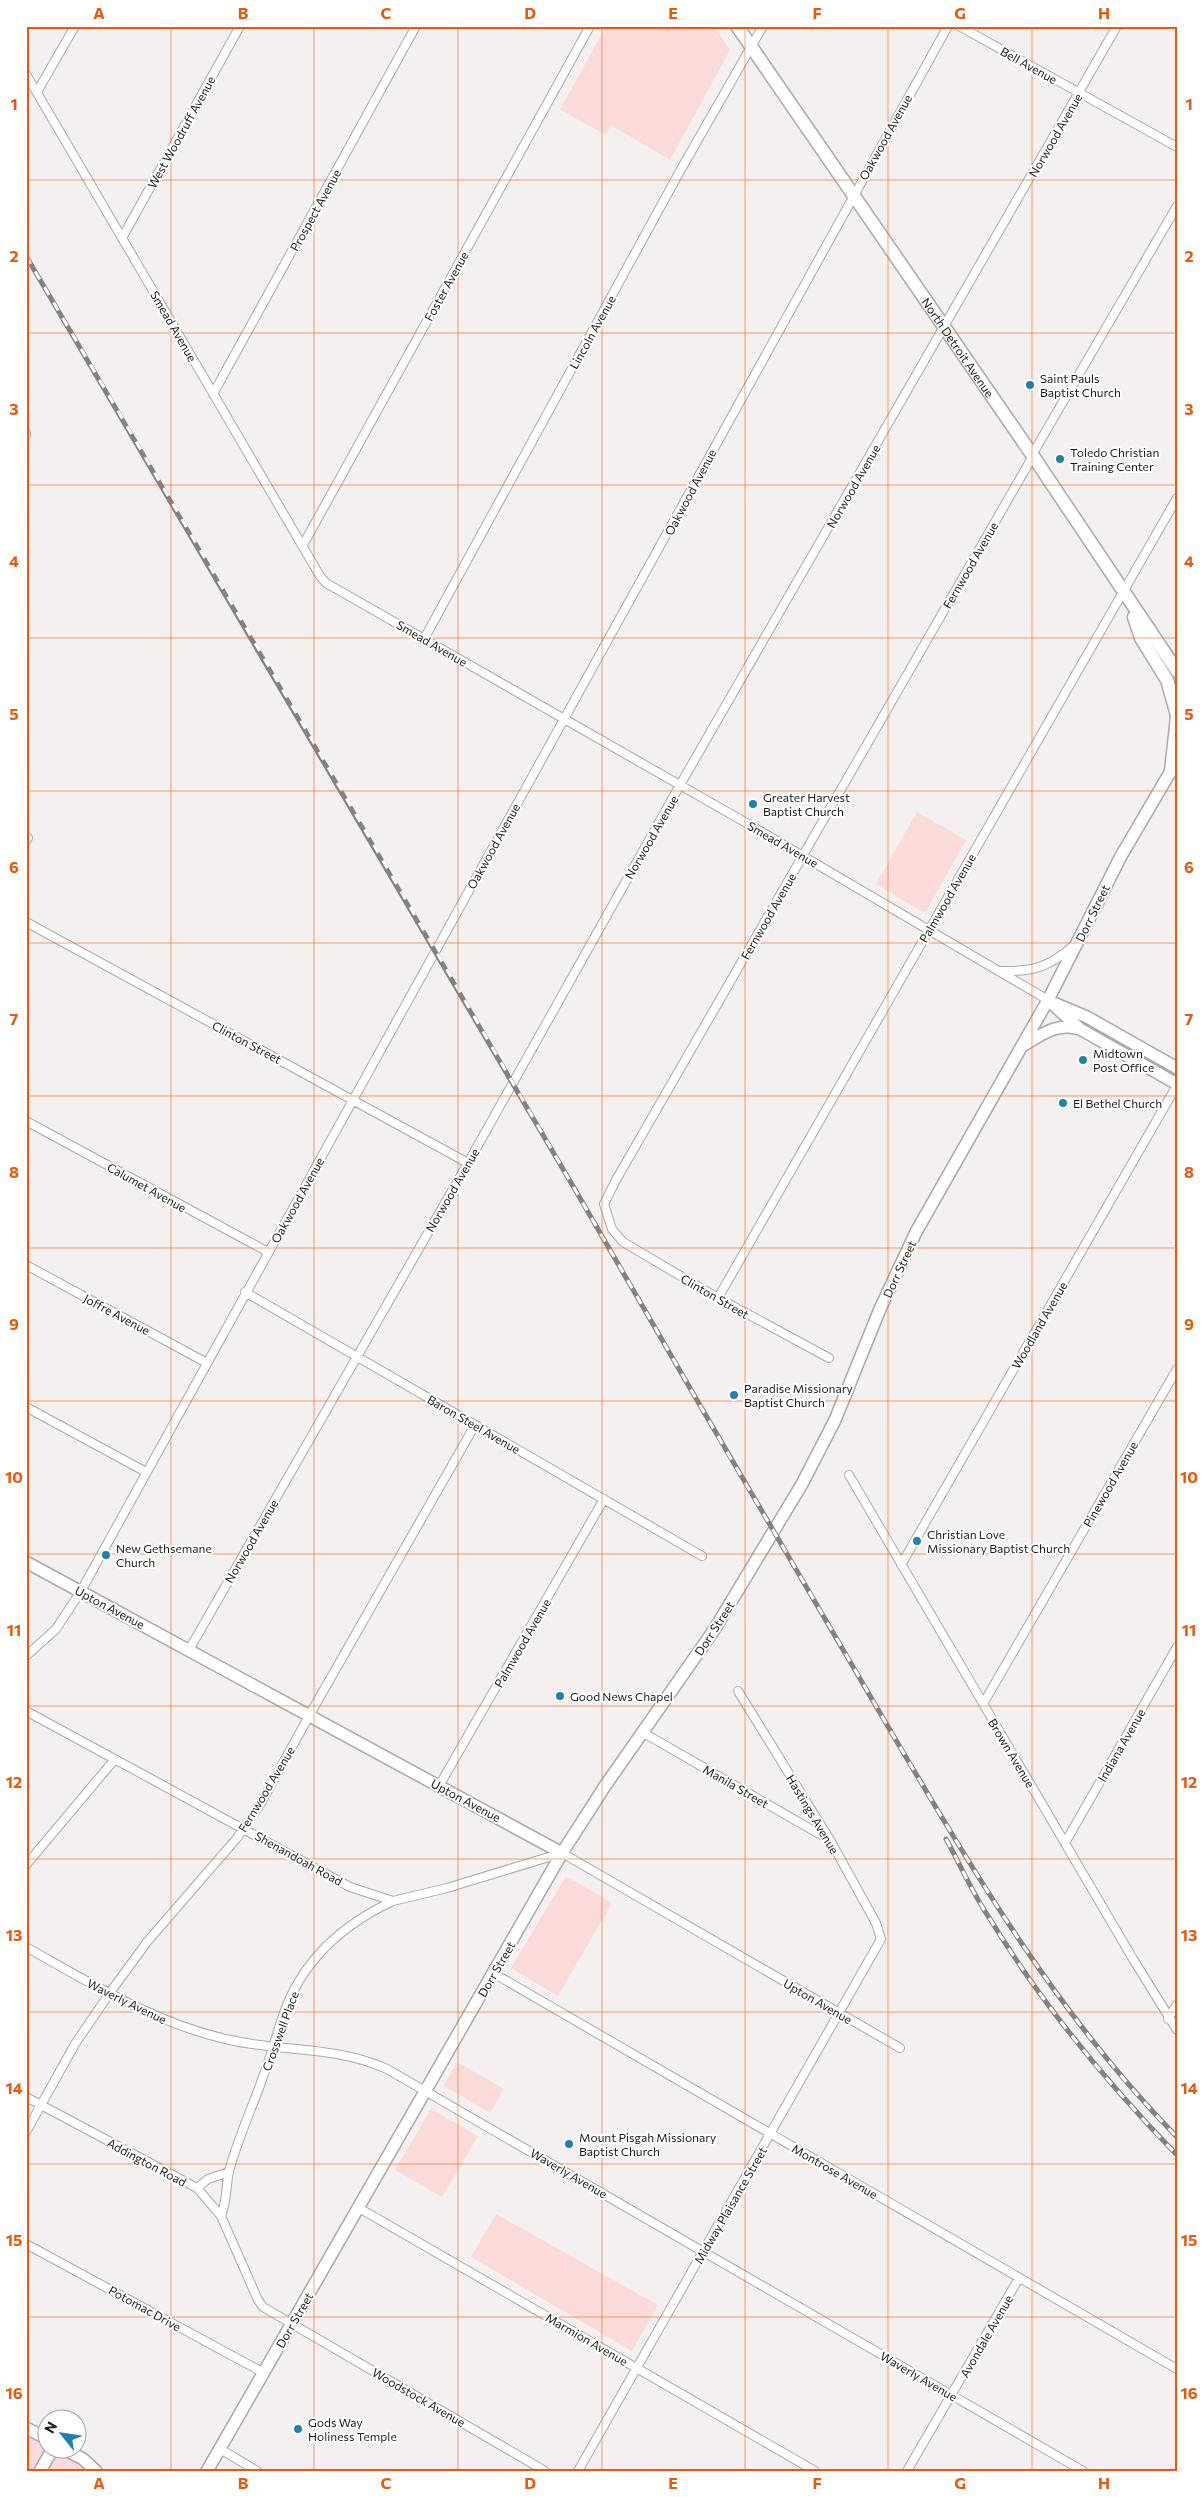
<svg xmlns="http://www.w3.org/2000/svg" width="1203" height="2497" font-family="Commissioner,sans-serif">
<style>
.green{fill:#fadbd9}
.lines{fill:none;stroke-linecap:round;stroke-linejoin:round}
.street-casing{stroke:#aca8a8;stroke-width:10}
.secondary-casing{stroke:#aca8a8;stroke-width:14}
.primary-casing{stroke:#aca8a8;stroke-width:15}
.street{stroke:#fff;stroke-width:8}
.secondary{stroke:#fff;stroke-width:11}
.primary{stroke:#fff;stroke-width:12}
.rail-casing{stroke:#848181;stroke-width:5}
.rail{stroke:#fff;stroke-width:3;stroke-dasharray:9;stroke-linecap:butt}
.grid{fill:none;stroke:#e8590c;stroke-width:1;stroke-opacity:0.55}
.poi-dot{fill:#1f81ac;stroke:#fff;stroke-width:2}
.labels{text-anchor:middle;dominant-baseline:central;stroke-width:4;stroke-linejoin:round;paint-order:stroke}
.street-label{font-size:12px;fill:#1c1b1b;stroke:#fff}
.poi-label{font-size:12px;fill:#1c1b1b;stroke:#fff;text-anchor:start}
.neatline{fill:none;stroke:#e8590c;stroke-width:2}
.grid-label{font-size:16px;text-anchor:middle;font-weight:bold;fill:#e8590c}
</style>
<rect width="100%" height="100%" fill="#f4f0f0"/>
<path class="green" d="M606 26H714L730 50 670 160 611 125 606 135 560 110Z
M917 812 966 840 926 911 923 912 876 884Z
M566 1876 612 1903 558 1996 511 1968Z
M457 2062 504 2089 490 2113 444 2086Z
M431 2109 478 2136 442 2197 395 2170Z
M496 2214 658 2305 632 2351 471 2257Z
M26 2434 47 2448 36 2471H26Z
M60 2452 87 2471H45L55 2453Z"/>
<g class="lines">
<defs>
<path id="street" d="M959 26 1177 147
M26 74 320 576 326 583 743 821 1048 1000
M37 92 75 26
M122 238 240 26
M213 394 416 26
M26 433V435
M1032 455 1177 206
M303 545 590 26
M424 639 680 171 763 26
M26 841 28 838
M26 922 468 1163
M999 971C1032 972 1048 968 1073 946
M26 1121 268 1252
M26 1265 207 1363
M245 1292 702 1556
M718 1298 1177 498
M829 1358 718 1298 623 1242 612 1229 604 1204 616 1180 1033 456
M26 1407 146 1472
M849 1475 1133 1959 1177 2030
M901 1565 1177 1085
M189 1650 468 1163 680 785 1117 26
M26 1656 56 1629 81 1591 948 26
M983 1704 1177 1369
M26 1711 350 1887 393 1901 447 1888 562 1853 900 2048
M642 1732 828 1839
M439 1786 604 1499
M1065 1843 1177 1647
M26 1865 115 1759
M26 1947C92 1984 156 2024 230 2040 283 2052 337 2046 387 2069L1083 2471
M493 1973 1177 2369
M1168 2019 1177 2004
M26 2097 197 2188 221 2216 258 2300 263 2307 545 2471
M26 2132 75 2044 109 1994 147 1942 237 1838 261 1803 309 1716 475 1425
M197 2188 208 2179 229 2172
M359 2208 815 2471
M221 2216C227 2201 226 2186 229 2171 238 2138 253 2106 264 2074 273 2051 278 2027 287 2005 307 1956 346 1923 393 1901
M26 2244 264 2373
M220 2449 257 2471
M578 2471 881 1939 876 1923 830 1840 738 1691
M907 2471 1019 2278"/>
<path id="secondary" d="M1048 1000 1080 1029 1177 1084
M1056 1004 1087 1017 1177 1068
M1024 1045C1042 1034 1058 1022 1080 1029
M26 1562 562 1853
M26 2428 48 2439
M66 2450 83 2459 96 2471
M40 2471 52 2450
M207 2471 562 1853 605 1786 714 1630 802 1484 835 1420 880 1309 916 1232 1048 1000 1121 856 1175 764"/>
<g id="primary">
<path id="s1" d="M737 26 1033 456 1177 671"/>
<path d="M1134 617 1141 638 1167 680 1177 715"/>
<path d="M1171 771 1177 717"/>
</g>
</defs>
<use href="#street" class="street-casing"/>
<use href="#secondary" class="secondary-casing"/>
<use href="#primary" class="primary-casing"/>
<use href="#street" class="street"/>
<use href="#secondary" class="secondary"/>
<use href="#primary" class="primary"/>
<defs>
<path id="rail" d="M26 256C251 635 474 1014 694 1395 759 1507 825 1618 890 1730 975 1874 1059 2017 1177 2137
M946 1839C961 1866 973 1894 990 1919 1042 2004 1107 2083 1177 2155"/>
</defs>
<use href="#rail" class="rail-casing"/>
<use href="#rail" class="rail"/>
</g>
<path class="grid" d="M171 26V2471M314 26V2471M458 26V2471M602 26V2471M745 26V2471M888 26V2471M1032 26V2471M26 180H1177M26 333H1177M26 485H1177M26 638H1177M26 791H1177M26 943H1177M26 1096H1177M26 1248H1177M26 1401H1177M26 1554H1177M26 1706H1177M26 1859H1177M26 2012H1177M26 2164H1177M26 2317H1177"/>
<g class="poi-dot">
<circle cx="1030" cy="385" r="5"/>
<circle cx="1060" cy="459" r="5"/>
<circle cx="753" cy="804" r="5"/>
<circle cx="1083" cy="1060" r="5"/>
<circle cx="1063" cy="1103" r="5"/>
<circle cx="734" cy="1395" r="5"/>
<circle cx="917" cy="1541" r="5"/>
<circle cx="106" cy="1555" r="5"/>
<circle cx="560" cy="1696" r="5"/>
<circle cx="569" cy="2144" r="5"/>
<circle cx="298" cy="2429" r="5"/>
</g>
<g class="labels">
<g class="street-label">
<text transform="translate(1029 65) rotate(29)">Bell Avenue</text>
<text transform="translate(181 132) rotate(-61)">West Woodruff Avenue</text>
<text transform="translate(1055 135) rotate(-60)">Norwood Avenue</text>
<text transform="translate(885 137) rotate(-61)">Oakwood Avenue</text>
<text transform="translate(315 210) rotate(-61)">Prospect Avenue</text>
<text transform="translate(446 286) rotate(-61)">Foster Avenue</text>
<text transform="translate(174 326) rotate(60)">Smead Avenue</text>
<text transform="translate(592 332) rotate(-61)">Lincoln Avenue</text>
<text stroke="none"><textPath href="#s1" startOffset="390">North Detroit Avenue</textPath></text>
<text transform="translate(853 486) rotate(-60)">Norwood Avenue</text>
<text transform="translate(690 492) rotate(-62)">Oakwood Avenue</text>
<text transform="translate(970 565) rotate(-60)">Fernwood Avenue</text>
<text transform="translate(432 643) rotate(30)">Smead Avenue</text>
<text transform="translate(651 837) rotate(-60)">Norwood Avenue</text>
<text transform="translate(783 844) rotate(30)">Smead Avenue</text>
<text transform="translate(493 846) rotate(-61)">Oakwood Avenue</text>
<text transform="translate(947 898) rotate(-60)">Palmwood Avenue</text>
<text transform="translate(1092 913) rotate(-64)">Dorr Street</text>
<text transform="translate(768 916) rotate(-60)">Fernwood Avenue</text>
<text transform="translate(247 1042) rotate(28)">Clinton Street</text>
<text transform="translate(147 1187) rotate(29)">Calumet Avenue</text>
<text transform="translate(452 1190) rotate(-60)">Norwood Avenue</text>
<text transform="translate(297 1200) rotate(-61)">Oakwood Avenue</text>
<text transform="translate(899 1269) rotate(-65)">Dorr Street</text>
<text transform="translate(715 1296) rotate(30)">Clinton Street</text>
<text transform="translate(117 1314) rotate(28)">Joffre Avenue</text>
<text transform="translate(1039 1325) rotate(-60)">Woodland Avenue</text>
<text transform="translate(474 1424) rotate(30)">Baron Steel Avenue</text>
<text transform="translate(1110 1484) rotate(-60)">Pinewood Avenue</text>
<text transform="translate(251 1541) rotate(-60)">Norwood Avenue</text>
<text transform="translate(110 1607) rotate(28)">Upton Avenue</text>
<text transform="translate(714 1628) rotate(-57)">Dorr Street</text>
<text transform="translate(522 1643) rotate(-60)">Palmwood Avenue</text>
<text transform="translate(1121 1745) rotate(-60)">Indiana Avenue</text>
<text transform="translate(1012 1753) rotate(59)">Brown Avenue</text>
<text transform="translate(736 1786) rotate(30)">Manila Street</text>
<text transform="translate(266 1789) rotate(-59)">Fernwood Avenue</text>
<text transform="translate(466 1800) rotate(28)">Upton Avenue</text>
<text transform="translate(813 1814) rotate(59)">Hastings Avenue</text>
<text transform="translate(299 1858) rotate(29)">Shenandoah Road</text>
<text transform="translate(496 1969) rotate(-60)">Dorr Street</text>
<text transform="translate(127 2001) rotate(26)">Waverly Avenue</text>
<text transform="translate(818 2001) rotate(30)">Upton Avenue</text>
<text transform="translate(280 2031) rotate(-70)">Crosswell Place</text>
<text transform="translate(147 2162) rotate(28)">Addington Road</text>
<text transform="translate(835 2171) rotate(30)">Montrose Avenue</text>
<text transform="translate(569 2173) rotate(30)">Waverly Avenue</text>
<text transform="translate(730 2205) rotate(-60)">Midway Plaisance Street</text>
<text transform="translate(145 2308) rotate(29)">Potomac Drive</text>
<text transform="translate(294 2320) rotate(-60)">Dorr Street</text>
<text transform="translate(986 2336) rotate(-60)">Avondale Avenue</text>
<text transform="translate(587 2339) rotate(30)">Marmion Avenue</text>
<text transform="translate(919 2376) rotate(30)">Waverly Avenue</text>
<text transform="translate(419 2397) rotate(30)">Woodstock Avenue</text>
</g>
<g class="poi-label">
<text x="1040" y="378">Saint Pauls<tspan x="1040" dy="14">Baptist Church</tspan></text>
<text x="1070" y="452">Toledo Christian<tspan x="1070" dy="14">Training Center</tspan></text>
<text x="763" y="797">Greater Harvest<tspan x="763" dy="14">Baptist Church</tspan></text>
<text x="1093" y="1053">Midtown<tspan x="1093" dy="14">Post Office</tspan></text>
<text x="1073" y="1103">El Bethel Church</text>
<text x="744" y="1388">Paradise Missionary<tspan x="744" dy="14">Baptist Church</tspan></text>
<text x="927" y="1534">Christian Love<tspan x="927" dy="14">Missionary Baptist Church</tspan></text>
<text x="116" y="1548">New Gethsemane<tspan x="116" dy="14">Church</tspan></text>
<text x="570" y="1696">Good News Chapel</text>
<text x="579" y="2137">Mount Pisgah Missionary<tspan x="579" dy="14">Baptist Church</tspan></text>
<text x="308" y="2422">Gods Way<tspan x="308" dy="14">Holiness Temple</tspan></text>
</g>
</g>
<rect width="1203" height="2497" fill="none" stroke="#ffffff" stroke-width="55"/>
<g transform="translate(62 2434) rotate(300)"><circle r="24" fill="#ffffff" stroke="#a4a4a4"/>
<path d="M0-4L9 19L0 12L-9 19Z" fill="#1f81ac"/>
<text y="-8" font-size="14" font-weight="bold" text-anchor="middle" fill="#1c1b1b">N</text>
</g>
<rect x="28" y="28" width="1148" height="2442" class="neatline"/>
<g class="grid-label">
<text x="99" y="19">A</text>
<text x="243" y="19">B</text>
<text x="386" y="19">C</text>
<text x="530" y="19">D</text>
<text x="673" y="19">E</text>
<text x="817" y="19">F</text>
<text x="960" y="19">G</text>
<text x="1104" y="19">H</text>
<text x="14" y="110">1</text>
<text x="1189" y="110">1</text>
<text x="14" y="262">2</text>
<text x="1189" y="262">2</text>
<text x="14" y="415">3</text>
<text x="1189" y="415">3</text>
<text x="14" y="567">4</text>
<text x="1189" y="567">4</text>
<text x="14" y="720">5</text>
<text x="1189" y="720">5</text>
<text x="14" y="873">6</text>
<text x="1189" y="873">6</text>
<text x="14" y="1025">7</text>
<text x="1189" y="1025">7</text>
<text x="14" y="1178">8</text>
<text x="1189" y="1178">8</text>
<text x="14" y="1330">9</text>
<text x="1189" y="1330">9</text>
<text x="14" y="1483">10</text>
<text x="1189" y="1483">10</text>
<text x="14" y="1636">11</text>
<text x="1189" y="1636">11</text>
<text x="14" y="1788">12</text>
<text x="1189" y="1788">12</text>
<text x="14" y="1941">13</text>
<text x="1189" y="1941">13</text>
<text x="14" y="2094">14</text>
<text x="1189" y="2094">14</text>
<text x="14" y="2246">15</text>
<text x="1189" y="2246">15</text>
<text x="14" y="2399">16</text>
<text x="1189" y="2399">16</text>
<text x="99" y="2489">A</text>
<text x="243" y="2489">B</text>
<text x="386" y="2489">C</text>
<text x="530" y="2489">D</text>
<text x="673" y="2489">E</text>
<text x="817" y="2489">F</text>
<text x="960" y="2489">G</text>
<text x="1104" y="2489">H</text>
</g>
</svg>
